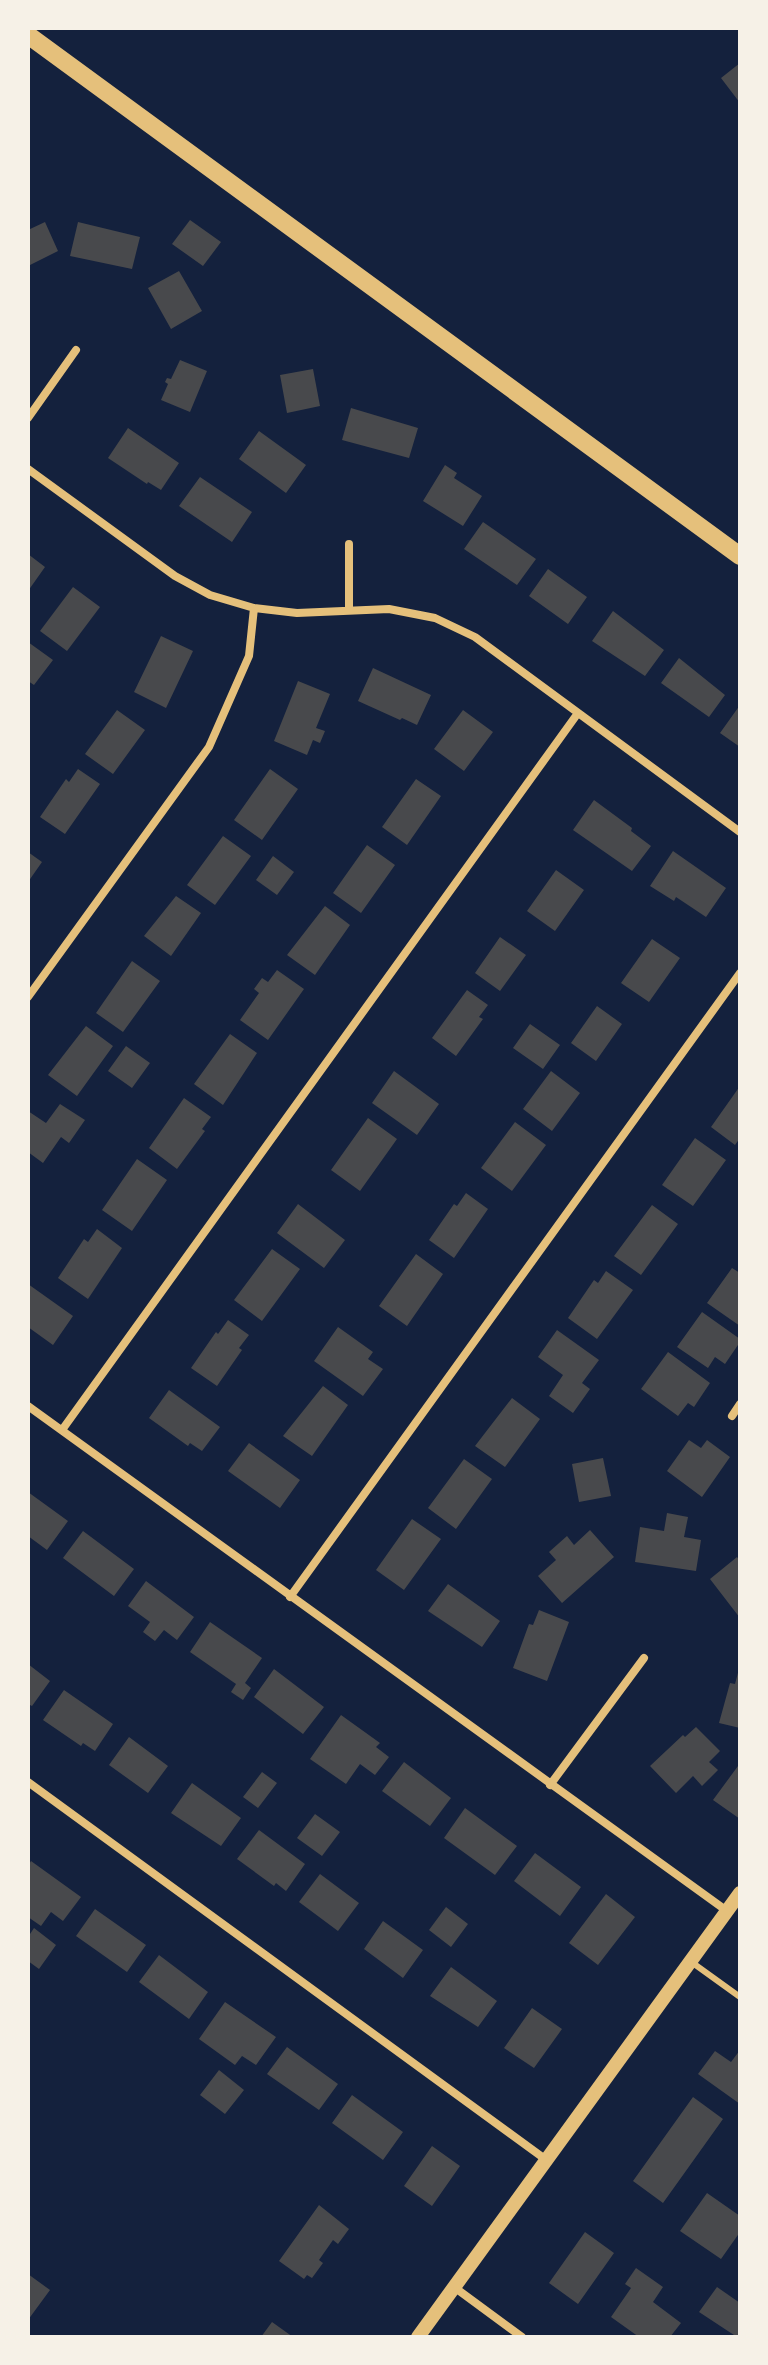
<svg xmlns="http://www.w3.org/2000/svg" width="768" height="2365" font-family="Montserrat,sans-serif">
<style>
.building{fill:#48494c}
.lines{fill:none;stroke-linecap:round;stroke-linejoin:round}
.service{stroke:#e5c07b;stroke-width:6}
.minor{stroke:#e5c07b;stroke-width:8}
.tertiary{stroke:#e5c07b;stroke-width:14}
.primary{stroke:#e5c07b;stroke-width:18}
</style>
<rect width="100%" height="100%" fill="#14213d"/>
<path class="building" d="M740 63V103L721 78Z
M190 220 221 242 203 266 172 244Z
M45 222 58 251 28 266V230Z
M78 222 140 237 132 269 70 256Z
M179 271 202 311 171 329 148 288Z
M180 360 207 371 190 412 161 400 168 384 165 382 167 378 171 379Z
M313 369 320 406 287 413 280 375Z
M351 408 418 428 409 458 342 440Z
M128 428 179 463 161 490 148 482 147 484 108 458Z
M259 431 306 465 286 493 239 459Z
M445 465 457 473 454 478 482 496 463 526 423 501Z
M200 477 252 512 232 542 179 506Z
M483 522 536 559 517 585 464 549Z
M28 554 45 567 28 591Z
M548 569 587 597 568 624 529 596Z
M73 587 100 607 67 651 40 631Z
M613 611 664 650 645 676 592 641Z
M161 636 193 651 166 708 134 692Z
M28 642 53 660 34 685 28 681Z
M679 658 725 695 709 717 661 683Z
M373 668 431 695 417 725 402 718 400 720 358 701Z
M298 681 330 694 316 728 325 731 320 743 313 740 307 755 274 741Z
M740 705V747L720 733Z
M117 710 145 730 113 774 85 754Z
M463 710 493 732 464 771 434 749Z
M78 769 100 784 65 834 40 817 66 779 69 782Z
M270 769 298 789 262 840 234 820Z
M416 779 441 796 407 845 382 827Z
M594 800 632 828 631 831 651 846 632 871 573 830Z
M223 836 251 856 215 905 187 885Z
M367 845 395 865 361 913 333 893Z
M673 851 726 888 706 917 676 897 674 901 650 886Z
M28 852 42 862 28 882Z
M273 856 294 872 277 895 256 880Z
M556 870 584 890 555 931 527 911Z
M176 896 201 913 171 956 144 936Z
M325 906 350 925 315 975 287 955Z
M500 937 526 955 500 991 475 973Z
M652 939 680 958 649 1002 621 983Z
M132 961 160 981 123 1032 96 1013Z
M277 970 304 989 268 1040 240 1020 259 993 254 989 262 978 268 982Z
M467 990 488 1005 479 1017 483 1019 456 1056 432 1038Z
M597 1006 622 1024 596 1061 571 1043Z
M530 1024 560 1045 543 1069 513 1048Z
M86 1026 113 1046 77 1096 48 1075Z
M230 1034 257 1053 223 1105 194 1084Z
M126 1046 150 1063 132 1088 108 1071Z
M394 1071 439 1104 417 1135 372 1103Z
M551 1071 580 1093 552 1131 523 1109Z
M740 1086V1138L735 1145 711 1127Z
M184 1098 211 1117 202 1129 205 1131 177 1169 149 1148Z
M60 1104 85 1120 69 1143 61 1137 43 1163 28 1152V1111L46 1123Z
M368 1118 397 1139 360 1191 331 1170Z
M515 1122 546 1145 512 1191 481 1168Z
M695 1138 726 1160 693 1206 662 1185Z
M137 1159 167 1180 132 1231 102 1210Z
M466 1193 488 1209 454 1258 429 1240 454 1204 457 1206Z
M298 1204 345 1240 324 1268 277 1233Z
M652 1205 678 1224 641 1275 614 1256Z
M97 1229 122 1248 88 1299 58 1278 84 1239 88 1242Z
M272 1249 300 1269 262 1321 234 1300Z
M416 1254 443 1274 407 1326 379 1306Z
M732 1268 740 1273V1326L707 1303Z
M606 1271 633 1290 597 1339 568 1318 594 1280 598 1283Z
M28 1284 73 1316 53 1345 28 1327Z
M702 1312 740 1339V1342L725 1364 715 1357 708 1368 677 1347Z
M228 1320 249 1335 239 1348 242 1350 217 1386 191 1368 216 1332 218 1334Z
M338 1327 373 1352 368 1359 383 1369 363 1396 314 1361Z
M557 1330 599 1360 582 1383 590 1389 573 1413 549 1396 563 1375 538 1357Z
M668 1352 710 1383 694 1407 688 1403 678 1416 641 1389Z
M323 1386 348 1405 312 1456 283 1436Z
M169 1390 220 1427 202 1451 190 1443 188 1446 149 1418Z
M512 1398 540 1419 505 1467 475 1446Z
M689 1440 701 1448 707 1440 730 1457 702 1497 667 1471Z
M249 1443 300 1480 280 1508 228 1471Z
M603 1458 611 1496 579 1502 572 1464Z
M464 1459 492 1479 456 1529 428 1508Z
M28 1492 68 1521 47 1550 28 1536Z
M667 1513 688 1517 684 1537 701 1540 696 1571 635 1562 640 1527 664 1531Z
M412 1519 441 1539 404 1590 376 1570Z
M590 1530 614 1557 562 1603 538 1576 556 1560 549 1552 567 1536 574 1545Z
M83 1531 134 1569 114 1596 63 1558Z
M737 1557 740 1561V1618L710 1579Z
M146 1581 194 1617 177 1640 164 1630 155 1641 143 1632 150 1622 128 1606Z
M448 1584 500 1621 482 1647 428 1611Z
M539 1610 569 1622 547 1681 513 1668 529 1624 533 1625Z
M210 1622 262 1658 245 1683 251 1688 243 1700 231 1692 236 1684 190 1652Z
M28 1664 50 1681 32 1706 28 1704Z
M274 1669 324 1707 303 1734 254 1697Z
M739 1669 740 1670V1728L719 1723 730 1683 735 1684Z
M64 1690 113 1724 95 1751 83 1743 81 1746 43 1720Z
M341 1715 380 1743 376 1747 389 1757 375 1775 360 1764 346 1784 310 1759Z
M696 1727 720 1751 709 1762 718 1770 702 1786 693 1776 676 1793 650 1766 683 1735 685 1737Z
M129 1737 168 1766 148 1793 109 1765Z
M404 1762 451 1798 430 1826 382 1791Z
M738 1766 740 1768V1819L713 1800Z
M262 1772 277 1783 258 1808 243 1797Z
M192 1783 241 1818 221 1846 171 1813Z
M465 1808 517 1846 495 1875 444 1838Z
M315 1814 340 1832 322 1856 297 1838Z
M259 1830 305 1864 286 1891 276 1883 274 1886 237 1859Z
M535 1853 581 1887 560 1916 514 1881Z
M31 1861 81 1897 63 1921 51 1912 41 1926 28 1917V1866Z
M320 1874 359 1903 338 1931 299 1902Z
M606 1894 635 1917 598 1965 569 1943Z
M446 1907 468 1924 451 1947 429 1930Z
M95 1909 146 1945 127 1972 76 1936Z
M383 1921 423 1950 403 1978 364 1949Z
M34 1928 56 1945 39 1969 28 1961V1937Z
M159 1955 208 1992 189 2019 139 1982Z
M451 1967 497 2001 478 2027 430 1996Z
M225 2002 276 2037 256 2065 242 2056 235 2065 199 2039Z
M532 2008 562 2029 534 2068 504 2048Z
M287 2047 338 2084 319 2110 267 2074Z
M740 2050V2104L698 2074 715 2051 731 2062Z
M219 2070 244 2090 225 2114 200 2095Z
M352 2095 403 2132 383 2160 332 2123Z
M693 2097 723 2119 663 2203 633 2181Z
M432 2146 460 2166 432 2206 404 2186Z
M707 2193 740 2216V2232L721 2259 680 2231Z
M319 2205 349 2229 338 2244 333 2240 319 2260 323 2263 312 2278 307 2275 304 2279 279 2261Z
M585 2232 614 2253 578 2304 549 2283Z
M636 2268 663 2287 653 2302 681 2323 670 2337H639L611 2317 631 2288 625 2284Z
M28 2274 50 2290 28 2320Z
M717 2287 740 2303V2333L737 2337 699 2312Z
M272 2322 293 2337H261Z"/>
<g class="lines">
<path class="service" d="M690 1961 740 1997"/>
<path class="minor" d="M28 418 76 350
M28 469 175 576 210 595 254 608 297 613 389 609 435 618 475 637 740 832
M349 610V544
M28 997 209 747 249 656 254 608
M28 1406 727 1911
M732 1416 740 1404
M62 1430 578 713
M290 1597 740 973
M28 1782 545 2159
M550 1785 644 1658
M454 2287 522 2337"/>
<path class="tertiary" d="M418 2337 740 1893"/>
<path class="primary" d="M28 35 740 556"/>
</g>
<rect width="768" height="2365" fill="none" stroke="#f6f1e7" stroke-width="60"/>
</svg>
